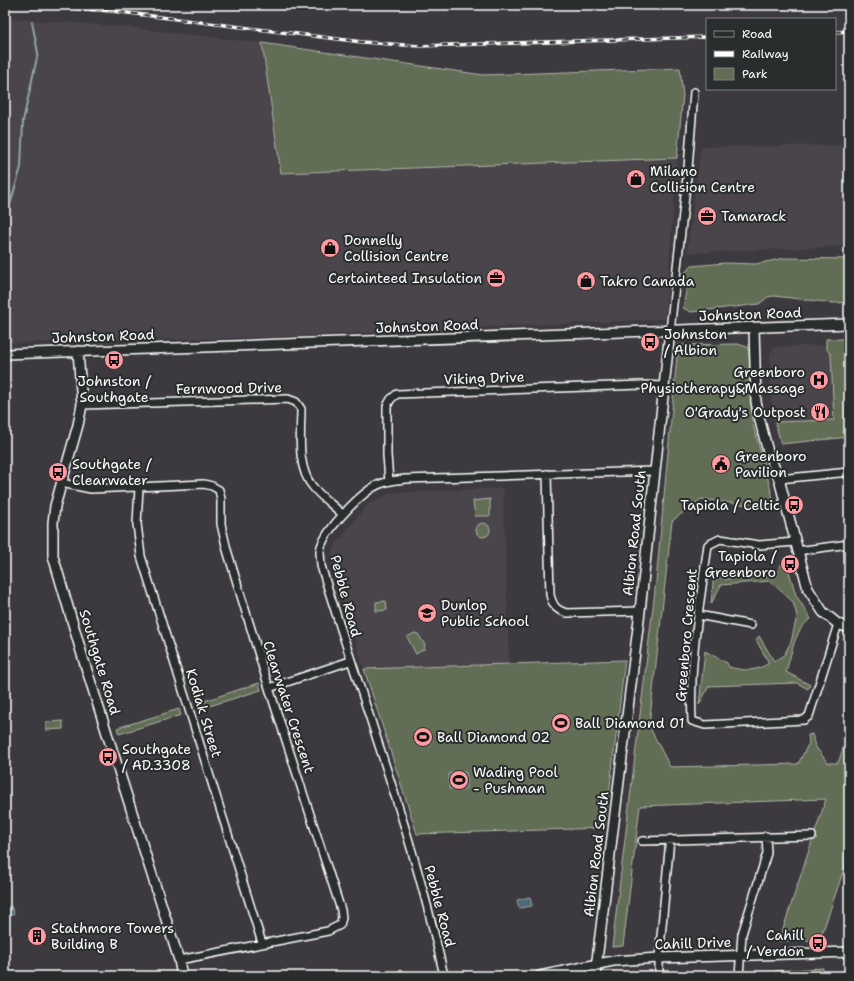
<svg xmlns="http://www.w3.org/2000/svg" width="854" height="981" font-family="'Shantell Sans',sans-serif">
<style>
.built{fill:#4a444b}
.green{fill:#626d54;stroke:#b0b6aa}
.water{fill:#4e6772;stroke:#95a4aa}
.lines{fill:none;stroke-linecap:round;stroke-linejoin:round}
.stream{stroke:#95a4aa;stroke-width:2}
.minor-casing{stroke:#fff;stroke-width:10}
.tertiary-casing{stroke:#fff;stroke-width:12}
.minor{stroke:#2a2d2e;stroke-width:7}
.tertiary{stroke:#2a2d2e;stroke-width:9}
.rail-casing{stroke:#fff;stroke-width:3.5}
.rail{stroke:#2a2d2e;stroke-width:2;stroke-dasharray:6;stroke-linecap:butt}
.labels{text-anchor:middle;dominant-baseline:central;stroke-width:4;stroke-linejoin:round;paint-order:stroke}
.poi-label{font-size:14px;fill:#fff;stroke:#2a2d2e;text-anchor:start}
.street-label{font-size:14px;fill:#fff;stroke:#2a2d2e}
</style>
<rect width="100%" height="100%" fill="#3d3a3f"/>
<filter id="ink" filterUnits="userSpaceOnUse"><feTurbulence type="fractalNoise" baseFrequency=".025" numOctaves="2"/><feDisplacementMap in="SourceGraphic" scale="8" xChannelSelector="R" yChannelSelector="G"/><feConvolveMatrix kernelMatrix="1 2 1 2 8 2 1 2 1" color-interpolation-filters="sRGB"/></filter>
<g filter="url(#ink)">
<path class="built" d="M5 18 124 27 262 43 281 173 677 158 665 319 276 337 5 343Z
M849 145V246L687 253 701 147Z
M831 345 834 420 775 422 772 413 770 354 776 347Z
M503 488 509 664 364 669 332 563V553L336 544 368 504 390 493Z"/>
<path class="green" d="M262 43 483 75 680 68 683 95 677 158 281 173Z
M785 258 849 259V302L834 303 774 296 768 297 759 304 691 312 683 308 686 292 683 274 692 266 725 263 756 264Z
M826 339H849V437L781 444 775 422 834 420 831 355 826 348Z
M738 344 747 347 749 352 752 421 774 502 771 508 701 499 672 521 649 726 670 767 798 764 809 743 808 735 812 734 815 746 828 763H838L849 731V854L820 940 779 941 826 799 640 806 623 946 612 947 656 582 678 345Z
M490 499V516H475L473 501Z
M476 530a7 7 0 1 1 14 0a7 7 0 1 1-14 0Z
M785 558 796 595 811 619C795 627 791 656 786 672L810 685 808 689 797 683 709 686 699 705 705 651 727 663 729 667C744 671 756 672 769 663L756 640 759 636 774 661 784 655 791 642 797 616 793 602 770 581 721 585 711 604 714 573 726 579 775 575Z
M386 601 387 610 376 611V602Z
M423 607 434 608V618L421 617 420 613Z
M415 633 418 634 425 645 424 649 416 654 407 637Z
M625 660 605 828 417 834 364 669Z
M259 683 261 690 200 709 198 703Z
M179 709 181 715 119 734 117 728Z
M63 721V729L46 730V722Z
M823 968 822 976H774L775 971Z"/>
<path class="water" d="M466 772 468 783 466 784V789H449V773Z
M530 897 532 906 519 908 517 900Z
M11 906 14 914 5 917V908Z"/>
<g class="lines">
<path class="stream" d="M5 222 21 167 23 121 38 53 32 22
M847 362H849"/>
<defs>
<path id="minor" d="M670 331 688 168 694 92
M82 405 288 399 296 402 301 409C301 432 296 468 313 487 321 497 333 505 342 514
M547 474 550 595C553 606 556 610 567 613L640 611
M779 479 849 472
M389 481 387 455V406L391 399 397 394 642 385 663 386
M61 483 91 489 204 484 212 486 219 490 221 499V524L227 550 269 688 341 910 342 918 340 925 328 931 179 960
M139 488 137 524 141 556 262 943
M795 542 759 545 720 539 708 545C700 603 689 662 692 721L705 725 804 720 809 716 838 624
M797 551 849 544
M698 615 751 625
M269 688 350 661
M642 841 812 836
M444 976C414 837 363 703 321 566 321 562 320 556 320 551 322 533 357 498 372 488 381 482 394 480 405 479L654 471
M659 976V958L670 839
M739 976 742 934 767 853 766 836"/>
<path id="tertiary" d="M754 328 756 402 761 425 768 452 779 479 808 589 823 612 838 624 849 628
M78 351 82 405 78 425 55 506 53 523V556L83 658 179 960 182 976
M5 354 849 324
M540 976 613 961 659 958 849 952
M595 976 640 611 670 331"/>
</defs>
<use href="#minor" class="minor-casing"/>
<use href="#tertiary" class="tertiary-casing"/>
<use href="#minor" class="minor"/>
<use href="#tertiary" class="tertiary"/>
<defs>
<path id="rail" d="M24 5 112 11 362 42 419 46 707 37
M835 32 849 31"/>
</defs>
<use href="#rail" class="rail-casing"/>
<use href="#rail" class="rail"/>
</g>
</g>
<defs>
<symbol id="shop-disc" viewBox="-11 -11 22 22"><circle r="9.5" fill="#ff9aa2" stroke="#2a2d2e"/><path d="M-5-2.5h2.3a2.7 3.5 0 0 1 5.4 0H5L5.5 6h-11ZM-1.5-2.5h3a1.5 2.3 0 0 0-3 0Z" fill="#111"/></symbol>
<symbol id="office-disc" viewBox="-11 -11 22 22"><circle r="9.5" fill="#ff9aa2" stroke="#2a2d2e"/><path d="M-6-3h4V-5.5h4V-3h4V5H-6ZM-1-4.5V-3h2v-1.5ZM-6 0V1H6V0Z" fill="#111"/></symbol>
<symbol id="bus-disc" viewBox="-11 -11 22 22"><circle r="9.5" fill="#ff9aa2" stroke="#2a2d2e"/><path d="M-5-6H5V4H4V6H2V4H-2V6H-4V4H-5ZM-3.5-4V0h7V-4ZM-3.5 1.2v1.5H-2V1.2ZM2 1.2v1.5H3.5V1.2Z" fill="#111"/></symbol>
<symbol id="hospital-disc" viewBox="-11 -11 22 22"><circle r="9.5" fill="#ff9aa2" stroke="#2a2d2e"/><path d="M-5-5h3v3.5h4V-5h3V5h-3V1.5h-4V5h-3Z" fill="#111"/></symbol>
<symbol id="restaurant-disc" viewBox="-11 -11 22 22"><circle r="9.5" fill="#ff9aa2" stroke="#2a2d2e"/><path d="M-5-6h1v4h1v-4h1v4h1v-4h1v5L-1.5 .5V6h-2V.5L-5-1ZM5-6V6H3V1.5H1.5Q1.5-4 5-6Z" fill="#111"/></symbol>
<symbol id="civic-disc" viewBox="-11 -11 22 22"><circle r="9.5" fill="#ff9aa2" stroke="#2a2d2e"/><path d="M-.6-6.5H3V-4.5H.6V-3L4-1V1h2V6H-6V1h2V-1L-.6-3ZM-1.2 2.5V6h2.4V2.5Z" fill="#111"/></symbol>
<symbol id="school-disc" viewBox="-11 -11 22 22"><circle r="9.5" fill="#ff9aa2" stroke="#2a2d2e"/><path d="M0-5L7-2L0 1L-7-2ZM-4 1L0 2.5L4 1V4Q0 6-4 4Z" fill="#111"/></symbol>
<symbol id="stadium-disc" viewBox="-11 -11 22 22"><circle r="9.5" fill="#ff9aa2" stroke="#2a2d2e"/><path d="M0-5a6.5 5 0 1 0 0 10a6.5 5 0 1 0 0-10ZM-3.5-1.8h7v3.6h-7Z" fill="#111"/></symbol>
<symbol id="building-disc" viewBox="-11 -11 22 22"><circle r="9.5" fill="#ff9aa2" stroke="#2a2d2e"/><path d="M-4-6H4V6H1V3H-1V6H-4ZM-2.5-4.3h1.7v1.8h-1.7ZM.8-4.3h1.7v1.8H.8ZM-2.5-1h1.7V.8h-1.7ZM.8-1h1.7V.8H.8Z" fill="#111"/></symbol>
</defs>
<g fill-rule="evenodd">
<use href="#shop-disc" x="625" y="168" width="22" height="22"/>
<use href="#office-disc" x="696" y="205" width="22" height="22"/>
<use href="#shop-disc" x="319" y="237" width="22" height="22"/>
<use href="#office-disc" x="485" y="267" width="22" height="22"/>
<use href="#shop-disc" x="575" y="270" width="22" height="22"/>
<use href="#bus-disc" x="639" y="331" width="22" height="22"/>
<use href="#bus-disc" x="103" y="349" width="22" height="22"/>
<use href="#hospital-disc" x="808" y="369" width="22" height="22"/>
<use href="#restaurant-disc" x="809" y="401" width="22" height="22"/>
<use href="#civic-disc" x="710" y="453" width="22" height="22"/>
<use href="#bus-disc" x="47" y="461" width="22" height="22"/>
<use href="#bus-disc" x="783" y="494" width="22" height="22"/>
<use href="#bus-disc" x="779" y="553" width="22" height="22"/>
<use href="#school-disc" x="416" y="602" width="22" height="22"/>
<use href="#stadium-disc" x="550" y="712" width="22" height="22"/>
<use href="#stadium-disc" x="412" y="726" width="22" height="22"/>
<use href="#bus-disc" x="97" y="746" width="22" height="22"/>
<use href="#stadium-disc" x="448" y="769" width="22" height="22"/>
<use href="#building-disc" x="26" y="925" width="22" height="22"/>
<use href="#bus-disc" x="807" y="932" width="22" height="22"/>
</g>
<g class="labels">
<g class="poi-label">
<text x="650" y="171">Milano<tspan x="650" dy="16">Collision Centre</tspan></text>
<text x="721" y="216">Tamarack</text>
<text x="344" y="240">Donnelly<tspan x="344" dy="16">Collision Centre</tspan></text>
<text x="482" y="278" text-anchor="end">Certainteed Insulation</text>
<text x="600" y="281">Takro Canada</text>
<text x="664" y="334">Johnston<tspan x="664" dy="16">/ Albion</tspan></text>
<text x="805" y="372" text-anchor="end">Greenboro<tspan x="805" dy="16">Physiotherapy&amp;Massage</tspan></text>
<text x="114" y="381" text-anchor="middle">Johnston /<tspan x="114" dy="16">Southgate</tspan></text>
<text x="806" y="412" text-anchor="end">O'Grady's Outpost</text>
<text x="735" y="456">Greenboro<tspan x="735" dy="16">Pavilion</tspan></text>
<text x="72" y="464">Southgate /<tspan x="72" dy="16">Clearwater</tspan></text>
<text x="780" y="505" text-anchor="end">Tapiola / Celtic</text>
<text x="776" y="556" text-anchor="end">Tapiola /<tspan x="776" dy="16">Greenboro</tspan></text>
<text x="441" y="605">Dunlop<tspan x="441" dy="16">Public School</tspan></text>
<text x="575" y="723">Ball Diamond 01</text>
<text x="437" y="737">Ball Diamond 02</text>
<text x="122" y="749">Southgate<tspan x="122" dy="16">/ AD.3308</tspan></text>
<text x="473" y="772">Wading Pool<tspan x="473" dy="16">- Pushman</tspan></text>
<text x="51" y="928">Stathmore Towers<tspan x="51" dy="16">Building B</tspan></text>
<text x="804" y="935" text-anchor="end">Cahill<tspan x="804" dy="16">/ Verdon</tspan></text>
</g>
<g class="street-label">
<text transform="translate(750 314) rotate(-2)">Johnston Road</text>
<text transform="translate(427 326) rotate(-2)">Johnston Road</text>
<text transform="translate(103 336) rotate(-2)">Johnston Road</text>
<text transform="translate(484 378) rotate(-2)">Viking Drive</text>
<text transform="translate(229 388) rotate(-1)">Fernwood Drive</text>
<text transform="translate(634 533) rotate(-84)">Albion Road South</text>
<text transform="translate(346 596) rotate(75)">Pebble Road</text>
<text transform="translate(686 635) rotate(-85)">Greenboro Crescent</text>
<text transform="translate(100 662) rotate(73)">Southgate Road</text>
<text transform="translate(289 707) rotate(72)">Clearwater Crescent</text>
<text transform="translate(204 713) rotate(73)">Kodiak Street</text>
<text transform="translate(596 854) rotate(-83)">Albion Road South</text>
<text transform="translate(440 906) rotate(75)">Pebble Road</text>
<text transform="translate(693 943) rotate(-2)">Cahill Drive</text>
</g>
</g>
<rect width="854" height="981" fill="none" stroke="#2a2d2e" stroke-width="20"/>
<rect x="10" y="10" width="834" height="961" fill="none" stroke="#fff" stroke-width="1.5" filter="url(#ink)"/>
<rect x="706" y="18" width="130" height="72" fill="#2a2d2e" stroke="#7f8182"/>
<rect x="714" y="31" width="20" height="6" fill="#2a2d2e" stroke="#7f8182"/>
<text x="742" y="38" font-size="12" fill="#ffffff">Road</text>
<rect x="714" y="51" width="20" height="6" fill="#ffffff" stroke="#7f8182"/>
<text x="742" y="58" font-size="12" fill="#ffffff">Railway</text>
<rect x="714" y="68" width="20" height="12" fill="#626d54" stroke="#7f8182"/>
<text x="742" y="78" font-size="12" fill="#ffffff">Park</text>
</svg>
